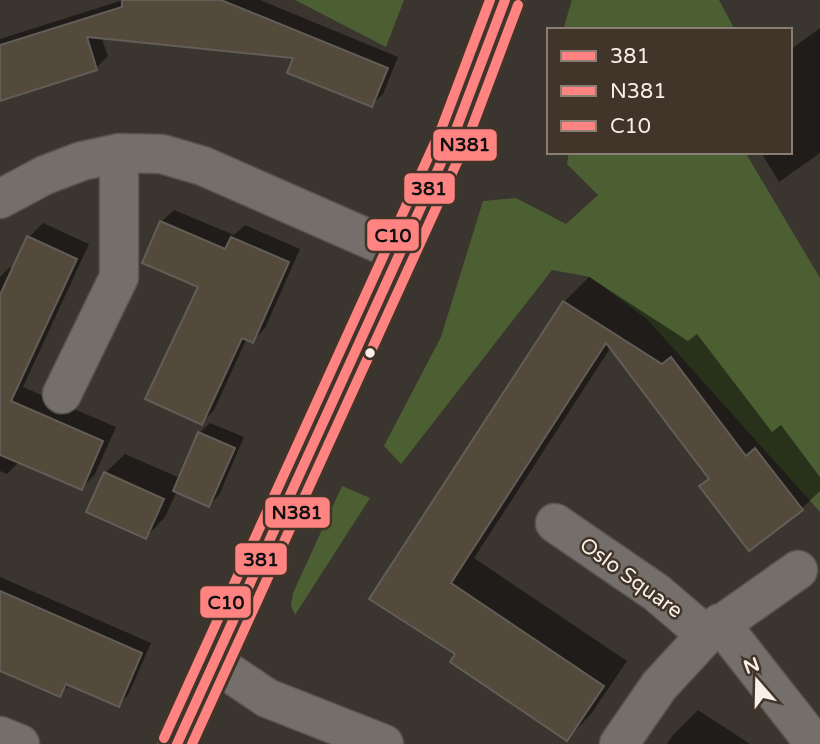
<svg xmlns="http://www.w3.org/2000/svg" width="820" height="744" font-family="'Varela Round',sans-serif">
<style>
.green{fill:#4c5f33}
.shadow{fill:#0007}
.building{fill:#534a3c;stroke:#635d58;stroke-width:2}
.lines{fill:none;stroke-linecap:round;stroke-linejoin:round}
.minor-casing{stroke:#59534e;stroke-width:41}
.major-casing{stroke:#59534e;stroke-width:41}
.minor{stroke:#746f6a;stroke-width:38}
.major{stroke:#786e69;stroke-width:38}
.bus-1-casing{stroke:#413429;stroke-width:16}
.bus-2-casing{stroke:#413429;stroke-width:16}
.bus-3-casing{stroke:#413429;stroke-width:16}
.bus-1{stroke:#ff8380;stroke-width:10}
.bus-2{stroke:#ff8380;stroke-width:10}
.bus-3{stroke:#ff8380;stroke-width:10}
.bus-dot{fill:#f8f0e8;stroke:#413429;stroke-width:2.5}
.labels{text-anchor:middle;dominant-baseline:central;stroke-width:5;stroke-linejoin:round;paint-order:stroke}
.street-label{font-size:21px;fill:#f8f0e8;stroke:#413429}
.line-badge{stroke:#413429;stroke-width:2.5}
.pale-badge-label{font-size:19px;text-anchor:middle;font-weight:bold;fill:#111}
</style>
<rect width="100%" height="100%" fill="#3b352f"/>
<path class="green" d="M295 0H404L386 47Z
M572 0H719L735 30H563Z
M569 152H745L820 278V512L647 319 590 277 552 270 401 464 384 446 441 337 483 201 516 198 566 224 598 195 567 164Z
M342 486 370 498 295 615 291 606 293 593Z"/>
<path class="shadow" d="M123 0H260L398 57 383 94 371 105 296 57 101 37 108 56 96 68 0 99V39Z
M820 28V153L779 182 761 152H790V50Z
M174 210 234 235 245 225 300 249 265 328 253 341 247 338 214 410 201 423 200 286 161 222Z
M43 223 89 244 23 387 116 427 95 474 82 488 20 461 7 474 0 471V277L10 267 14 269 29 237Z
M589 277 688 341 697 334 772 432 781 425 820 477V491L801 509 702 486 710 477 611 347 474 558 627 661 591 714 567 739 457 654 371 598 564 302Z
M210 423 244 437 219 495 209 505 177 491 165 517 146 537 105 473 125 454 180 478 199 433Z
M0 577 151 643 128 695 118 705 69 685 59 695 0 654Z
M698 710 750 744H667L672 736Z"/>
<path class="building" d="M122 0H221L388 68 372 107 287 73 293 58 87 37 97 70 0 101V45L122 7Z
M160 221 225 249 231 237 289 262 253 343 242 338 202 425 145 399 198 287 142 263Z
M27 236 77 259 11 401 103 441 82 490 0 455V295Z
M563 301 662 364 671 357 746 456 755 448 803 510 749 551 699 486 709 479 606 343 451 583 604 686 567 741 450 662 455 654 369 599Z
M198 432 235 448 209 507 173 491Z
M104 472 164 499 146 539 86 512Z
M0 591 142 653 119 707 66 684 60 697 0 671Z"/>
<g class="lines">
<defs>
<path id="minor" d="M0 199 45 175 82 161 119 153 162 154 203 166 401 253
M62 394 119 277V153
M555 523 657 593 706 635
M720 623 815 744
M215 663 267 698 384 744
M0 736 20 744
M619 744 659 686 706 635 798 570"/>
<path id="major" d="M177 744 455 132 505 0"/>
</defs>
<use href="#minor" class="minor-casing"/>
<use href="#major" class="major-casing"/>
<use href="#minor" class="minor"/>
<use href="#major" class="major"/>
<defs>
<path id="bus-1" d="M177 744 455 132 505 0"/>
<path id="bus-2" d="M192 744 468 138 518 5"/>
<path id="bus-3" d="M164 738 442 127 490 0"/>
</defs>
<use href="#bus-1" class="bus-1-casing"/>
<use href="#bus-2" class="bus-2-casing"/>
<use href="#bus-3" class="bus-3-casing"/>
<use href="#bus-1" class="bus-1"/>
<use href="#bus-2" class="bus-2"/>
<use href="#bus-3" class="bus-3"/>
</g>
<circle class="bus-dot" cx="370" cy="353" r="6"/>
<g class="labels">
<g class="street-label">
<text transform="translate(631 578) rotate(36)">Oslo Square</text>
</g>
</g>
<g class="line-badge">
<rect x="432" y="128" width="66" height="34" rx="7" fill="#ff8380"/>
<rect x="403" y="172" width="53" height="33" rx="7" fill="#ff8380"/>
<rect x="366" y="218" width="54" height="34" rx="7" fill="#ff8380"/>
<rect x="264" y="496" width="67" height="33" rx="7" fill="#ff8380"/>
<rect x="234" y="542" width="54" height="34" rx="7" fill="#ff8380"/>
<rect x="199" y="585" width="53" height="34" rx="7" fill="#ff8380"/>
</g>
<g class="pale-badge-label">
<text x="465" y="151">N381</text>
<text x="429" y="195">381</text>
<text x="393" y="242">C10</text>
<text x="297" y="519">N381</text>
<text x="261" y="566">381</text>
<text x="226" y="609">C10</text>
</g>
<rect x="547" y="28" width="245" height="126" fill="#413429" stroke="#8a7f75" stroke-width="2"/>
<rect x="561" y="51" width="35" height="10" fill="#ff8380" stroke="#8a7f75" stroke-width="2"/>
<text x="610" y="63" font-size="21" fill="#f8f0e8">381</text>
<rect x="561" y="86" width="35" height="10" fill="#ff8380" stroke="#8a7f75" stroke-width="2"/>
<text x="610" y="98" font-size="21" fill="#f8f0e8">N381</text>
<rect x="561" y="121" width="35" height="10" fill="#ff8380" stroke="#8a7f75" stroke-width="2"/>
<text x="610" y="133" font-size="21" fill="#f8f0e8">C10</text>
<g transform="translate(757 681) rotate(340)" stroke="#413429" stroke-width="5" paint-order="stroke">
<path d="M0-5L12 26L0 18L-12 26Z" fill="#f8f0e8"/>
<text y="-10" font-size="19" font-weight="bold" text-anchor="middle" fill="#f8f0e8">N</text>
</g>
</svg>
